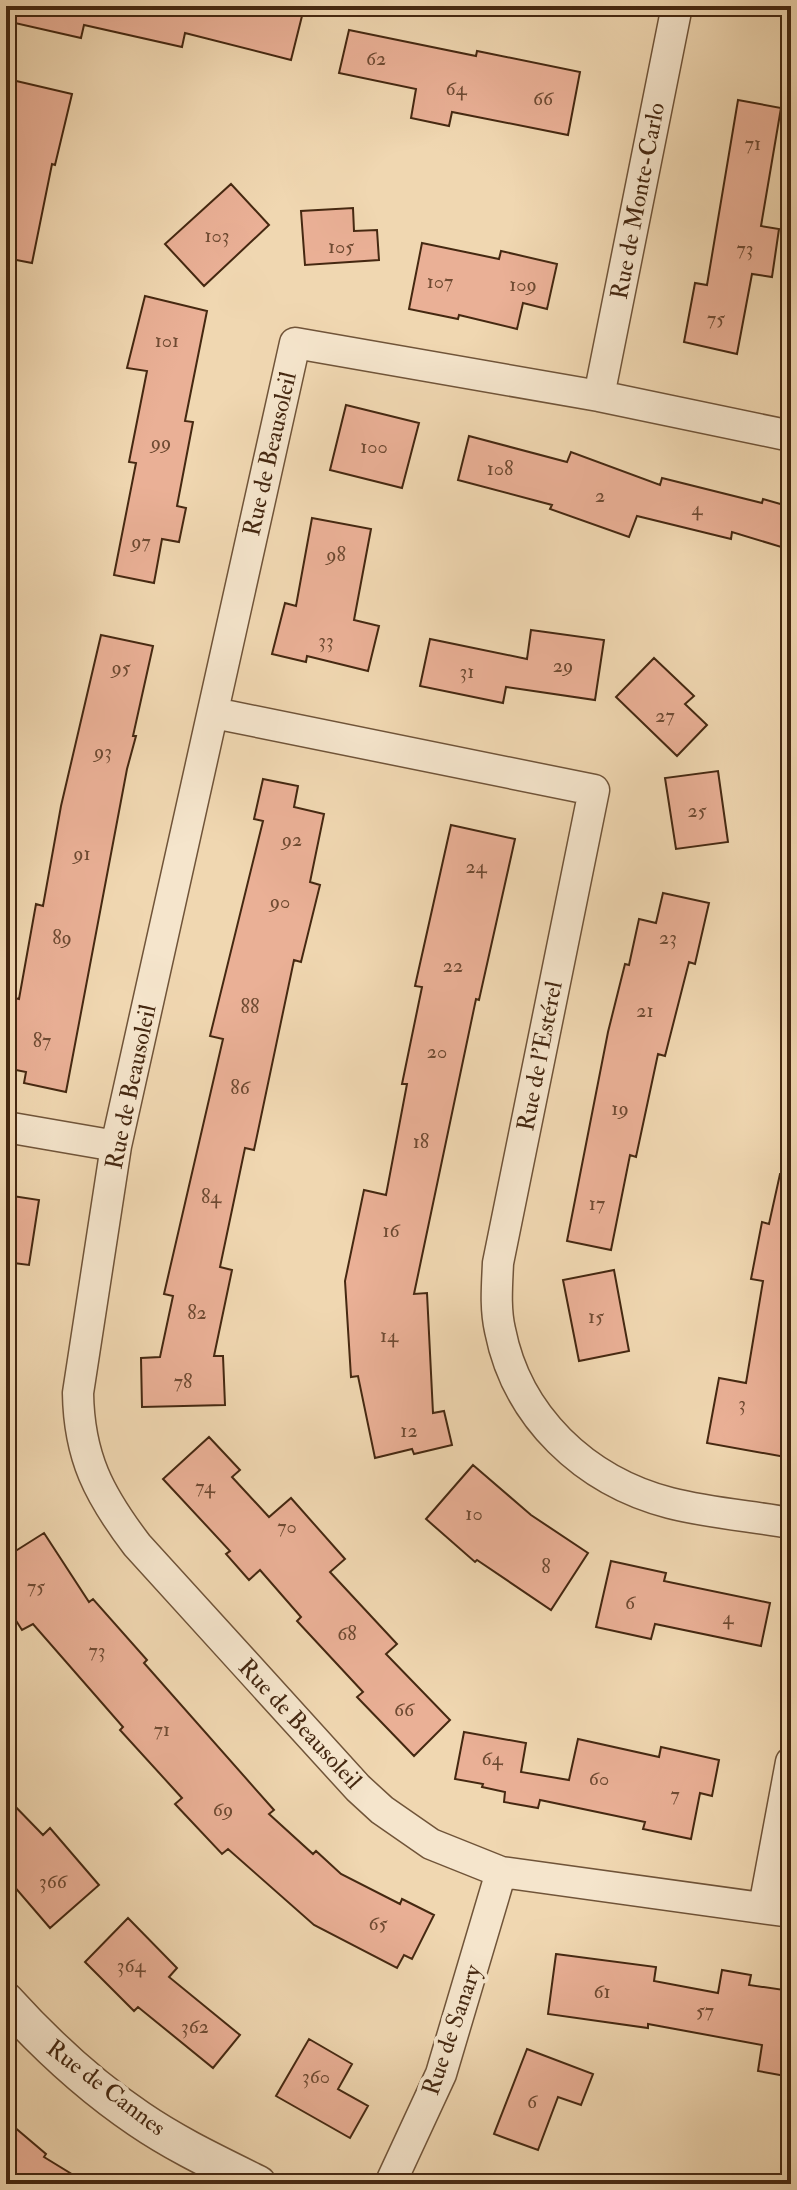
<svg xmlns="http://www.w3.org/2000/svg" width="797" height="2190" font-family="'IM FELL Double Pica',serif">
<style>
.building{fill:#eab096;stroke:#452811;stroke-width:2}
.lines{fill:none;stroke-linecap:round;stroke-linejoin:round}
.minor-casing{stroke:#705439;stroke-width:33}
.tertiary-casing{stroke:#705439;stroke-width:39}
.minor{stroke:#f5e5cc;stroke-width:30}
.tertiary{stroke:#f5e5cc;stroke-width:36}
.labels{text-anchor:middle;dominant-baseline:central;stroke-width:8;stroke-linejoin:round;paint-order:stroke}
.number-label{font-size:20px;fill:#6e4a32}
.street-label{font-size:24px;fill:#452811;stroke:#f5e5cc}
</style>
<rect width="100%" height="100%" fill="#f0d7b1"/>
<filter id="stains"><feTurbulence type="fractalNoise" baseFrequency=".0025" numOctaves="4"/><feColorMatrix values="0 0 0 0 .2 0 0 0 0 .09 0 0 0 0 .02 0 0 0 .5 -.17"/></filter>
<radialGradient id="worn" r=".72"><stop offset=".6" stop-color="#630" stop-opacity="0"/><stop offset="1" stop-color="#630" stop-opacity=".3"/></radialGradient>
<path class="building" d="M6 6H262L302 16 291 60 185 33 182 47 84 25 81 38 6 21Z
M349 30 476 56 477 51 580 72 568 135 452 112 449 126 411 118 416 89 339 73Z
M12 80 72 94 55 165 52 164 32 263 6 258V104Z
M738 100 781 108 761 226 779 229 772 277 752 274 737 354 684 342 695 283 707 285Z
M231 184 269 225 204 286 165 244Z
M353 208 354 231 377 230 379 260 305 265 301 211Z
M422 243 499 259 501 251 557 264 547 309 523 303 517 329 459 315 458 319 409 309Z
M145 296 207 311 185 421 193 422 177 506 186 508 179 542 162 539 154 583 114 575 136 463 129 462 147 371 127 368Z
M346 405 419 423 402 488 330 470Z
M469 436 567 462 571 452 660 485 662 478 762 503 763 499 791 507V550L732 532 731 539 637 516 629 537 550 509 552 505 458 480Z
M312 518 371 529 354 620 379 626 368 671 307 656 306 662 272 654 285 603 296 606Z
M531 630 604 640 595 700 506 687 503 703 420 686 430 639 527 659Z
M101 635 153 646 133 736H136L127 769 66 1092 24 1083 26 1072 6 1068V996L19 999 36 904 43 906 61 806Z
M654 658 694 696 685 704 707 725 677 756 616 697Z
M718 771 728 842 676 849 665 778Z
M263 779 298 786 294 807 324 814 310 882 320 885 301 962 294 960 254 1150 245 1148 220 1267 232 1270 214 1356H223L225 1405 142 1407 141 1358 160 1357 173 1296 164 1294 223 1039 210 1036 263 821 254 819Z
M451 825 515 839 479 1000 476 999 414 1294 427 1293 433 1413 444 1411 452 1445 414 1454 412 1449 375 1458 358 1376 351 1377 345 1281 364 1190 386 1195 407 1084H402L422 987 415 986Z
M663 893 709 903 695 964 689 962 665 1056 658 1054 636 1157 630 1155 611 1250 567 1241 608 1032 625 964 629 965 639 919 656 923Z
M780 1174 791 1175V1458L707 1443 719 1378 746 1383 763 1281 751 1279 762 1222 769 1224Z
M6 1195 39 1200 29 1265 6 1262Z
M614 1270 629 1351 579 1361 563 1280Z
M209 1437 240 1470 232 1477 269 1517 291 1498 345 1559 330 1572 397 1644 386 1654 450 1720 414 1756 357 1697 363 1692 297 1621 301 1617 260 1570 249 1580 226 1554 230 1551 163 1479Z
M473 1465 531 1515 588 1553 551 1610 477 1560 475 1562 426 1519Z
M44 1533 89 1602 93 1599 147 1660 144 1663 274 1810 269 1814 313 1854 316 1851 341 1874 400 1904 402 1899 434 1915 412 1959 404 1955 397 1968 314 1925 228 1849 222 1854 175 1804 182 1798 120 1730 123 1727 33 1624 22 1630 6 1605V1557Z
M611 1561 666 1573 664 1581 770 1603 761 1646 655 1624 651 1639 596 1627Z
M464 1732 526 1743 521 1772 569 1780 578 1739 659 1757 661 1747 719 1760 712 1796 700 1793 691 1839 643 1829 645 1822 540 1800 538 1808 504 1802 505 1792 482 1787 483 1784 455 1779Z
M6 1797 43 1835 50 1828 99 1885 50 1928 6 1877Z
M128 1918 177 1968 169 1977 240 2035 213 2068 138 2007 134 2011 85 1962Z
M556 1954 656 1967 654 1981 718 1993 722 1970 751 1975 749 1985 791 1991V2077L758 2071 762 2045 648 2024V2028L548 2014Z
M309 2039 352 2064 338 2089 368 2106 350 2138 276 2096Z
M527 2049 593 2074 581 2105 558 2097 538 2150 494 2134Z
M6 2120 46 2154 44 2157 88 2184H6Z"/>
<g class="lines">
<defs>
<path id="minor" d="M599 396 677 6
M791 436 599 396 295 343 116 1146 78 1393C79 1457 99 1495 137 1545L358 1788 382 1810 431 1844 501 1872 791 1912
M214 713 594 790 498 1263C497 1286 495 1308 500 1330 517 1417 585 1481 670 1503 709 1513 751 1516 791 1523
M6 1127 116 1146
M764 1907 791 1762
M390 2184 441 2074 501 1872"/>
<path id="tertiary" d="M6 2001C46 2045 90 2086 139 2119 177 2145 218 2164 258 2184"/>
</defs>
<use href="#minor" class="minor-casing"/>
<use href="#tertiary" class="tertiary-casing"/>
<use href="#minor" class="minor"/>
<use href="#tertiary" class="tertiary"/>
</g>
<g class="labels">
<g class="number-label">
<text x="376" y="58">62</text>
<text x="456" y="88">64</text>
<text x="543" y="98">66</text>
<text x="753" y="143">71</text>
<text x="217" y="235">103</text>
<text x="341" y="246">105</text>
<text x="745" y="248">73</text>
<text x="440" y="281">107</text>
<text x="523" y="284">109</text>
<text x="716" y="318">75</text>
<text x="167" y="340">101</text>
<text x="161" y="442">99</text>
<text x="374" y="446">100</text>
<text x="500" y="468">108</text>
<text x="600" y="495">2</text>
<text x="697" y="508">4</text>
<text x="141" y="541">97</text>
<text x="336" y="554">98</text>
<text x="326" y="640">33</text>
<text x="563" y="665">29</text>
<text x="121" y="667">95</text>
<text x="467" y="671">31</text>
<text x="665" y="715">27</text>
<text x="103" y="751">93</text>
<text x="697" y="810">25</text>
<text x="292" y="839">92</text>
<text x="82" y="853">91</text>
<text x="476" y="866">24</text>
<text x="280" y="901">90</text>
<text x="62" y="937">89</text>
<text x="668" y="937">23</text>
<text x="453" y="965">22</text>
<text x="250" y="1006">88</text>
<text x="645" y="1010">21</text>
<text x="42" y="1040">87</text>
<text x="437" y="1051">20</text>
<text x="240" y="1087">86</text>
<text x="620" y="1108">19</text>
<text x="421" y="1141">18</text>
<text x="211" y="1196">84</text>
<text x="597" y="1203">17</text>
<text x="391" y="1230">16</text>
<text x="197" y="1312">82</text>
<text x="596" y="1316">15</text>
<text x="389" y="1335">14</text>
<text x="183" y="1381">78</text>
<text x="742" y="1403">3</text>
<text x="409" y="1430">12</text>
<text x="205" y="1486">74</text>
<text x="474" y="1513">10</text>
<text x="287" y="1526">70</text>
<text x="546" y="1566">8</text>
<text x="36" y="1586">75</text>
<text x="630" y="1602">6</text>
<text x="728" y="1617">4</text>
<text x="347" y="1633">68</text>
<text x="97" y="1650">73</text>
<text x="404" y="1709">66</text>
<text x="162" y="1729">71</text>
<text x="492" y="1758">64</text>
<text x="599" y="1778">60</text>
<text x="675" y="1794">7</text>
<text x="223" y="1809">69</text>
<text x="53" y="1881">366</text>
<text x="378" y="1923">65</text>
<text x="131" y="1965">364</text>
<text x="602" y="1991">61</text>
<text x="705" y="2010">57</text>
<text x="195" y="2026">362</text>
<text x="316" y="2076">360</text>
<text x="532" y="2101">6</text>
</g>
<g class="street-label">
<text transform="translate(638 201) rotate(-79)">Rue de Monte-Carlo</text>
<text transform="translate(270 454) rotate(-77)">Rue de Beausoleil</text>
<text transform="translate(540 1056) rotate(-79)">Rue de l'Estérel</text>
<text transform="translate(131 1087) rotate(-78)">Rue de Beausoleil</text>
<text transform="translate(300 1724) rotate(47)">Rue de Beausoleil</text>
<text transform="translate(452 2030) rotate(-71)">Rue de Sanary</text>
<text transform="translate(106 2088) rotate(37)">Rue de Cannes</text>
</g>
</g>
<rect width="797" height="2190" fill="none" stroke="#f0d7b1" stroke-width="32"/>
<rect x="8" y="8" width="781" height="2174" fill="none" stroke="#452811" stroke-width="4"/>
<rect x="16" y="16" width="765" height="2158" fill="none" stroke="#452811" stroke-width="2"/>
<rect width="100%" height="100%" filter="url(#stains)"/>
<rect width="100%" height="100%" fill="url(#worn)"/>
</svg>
